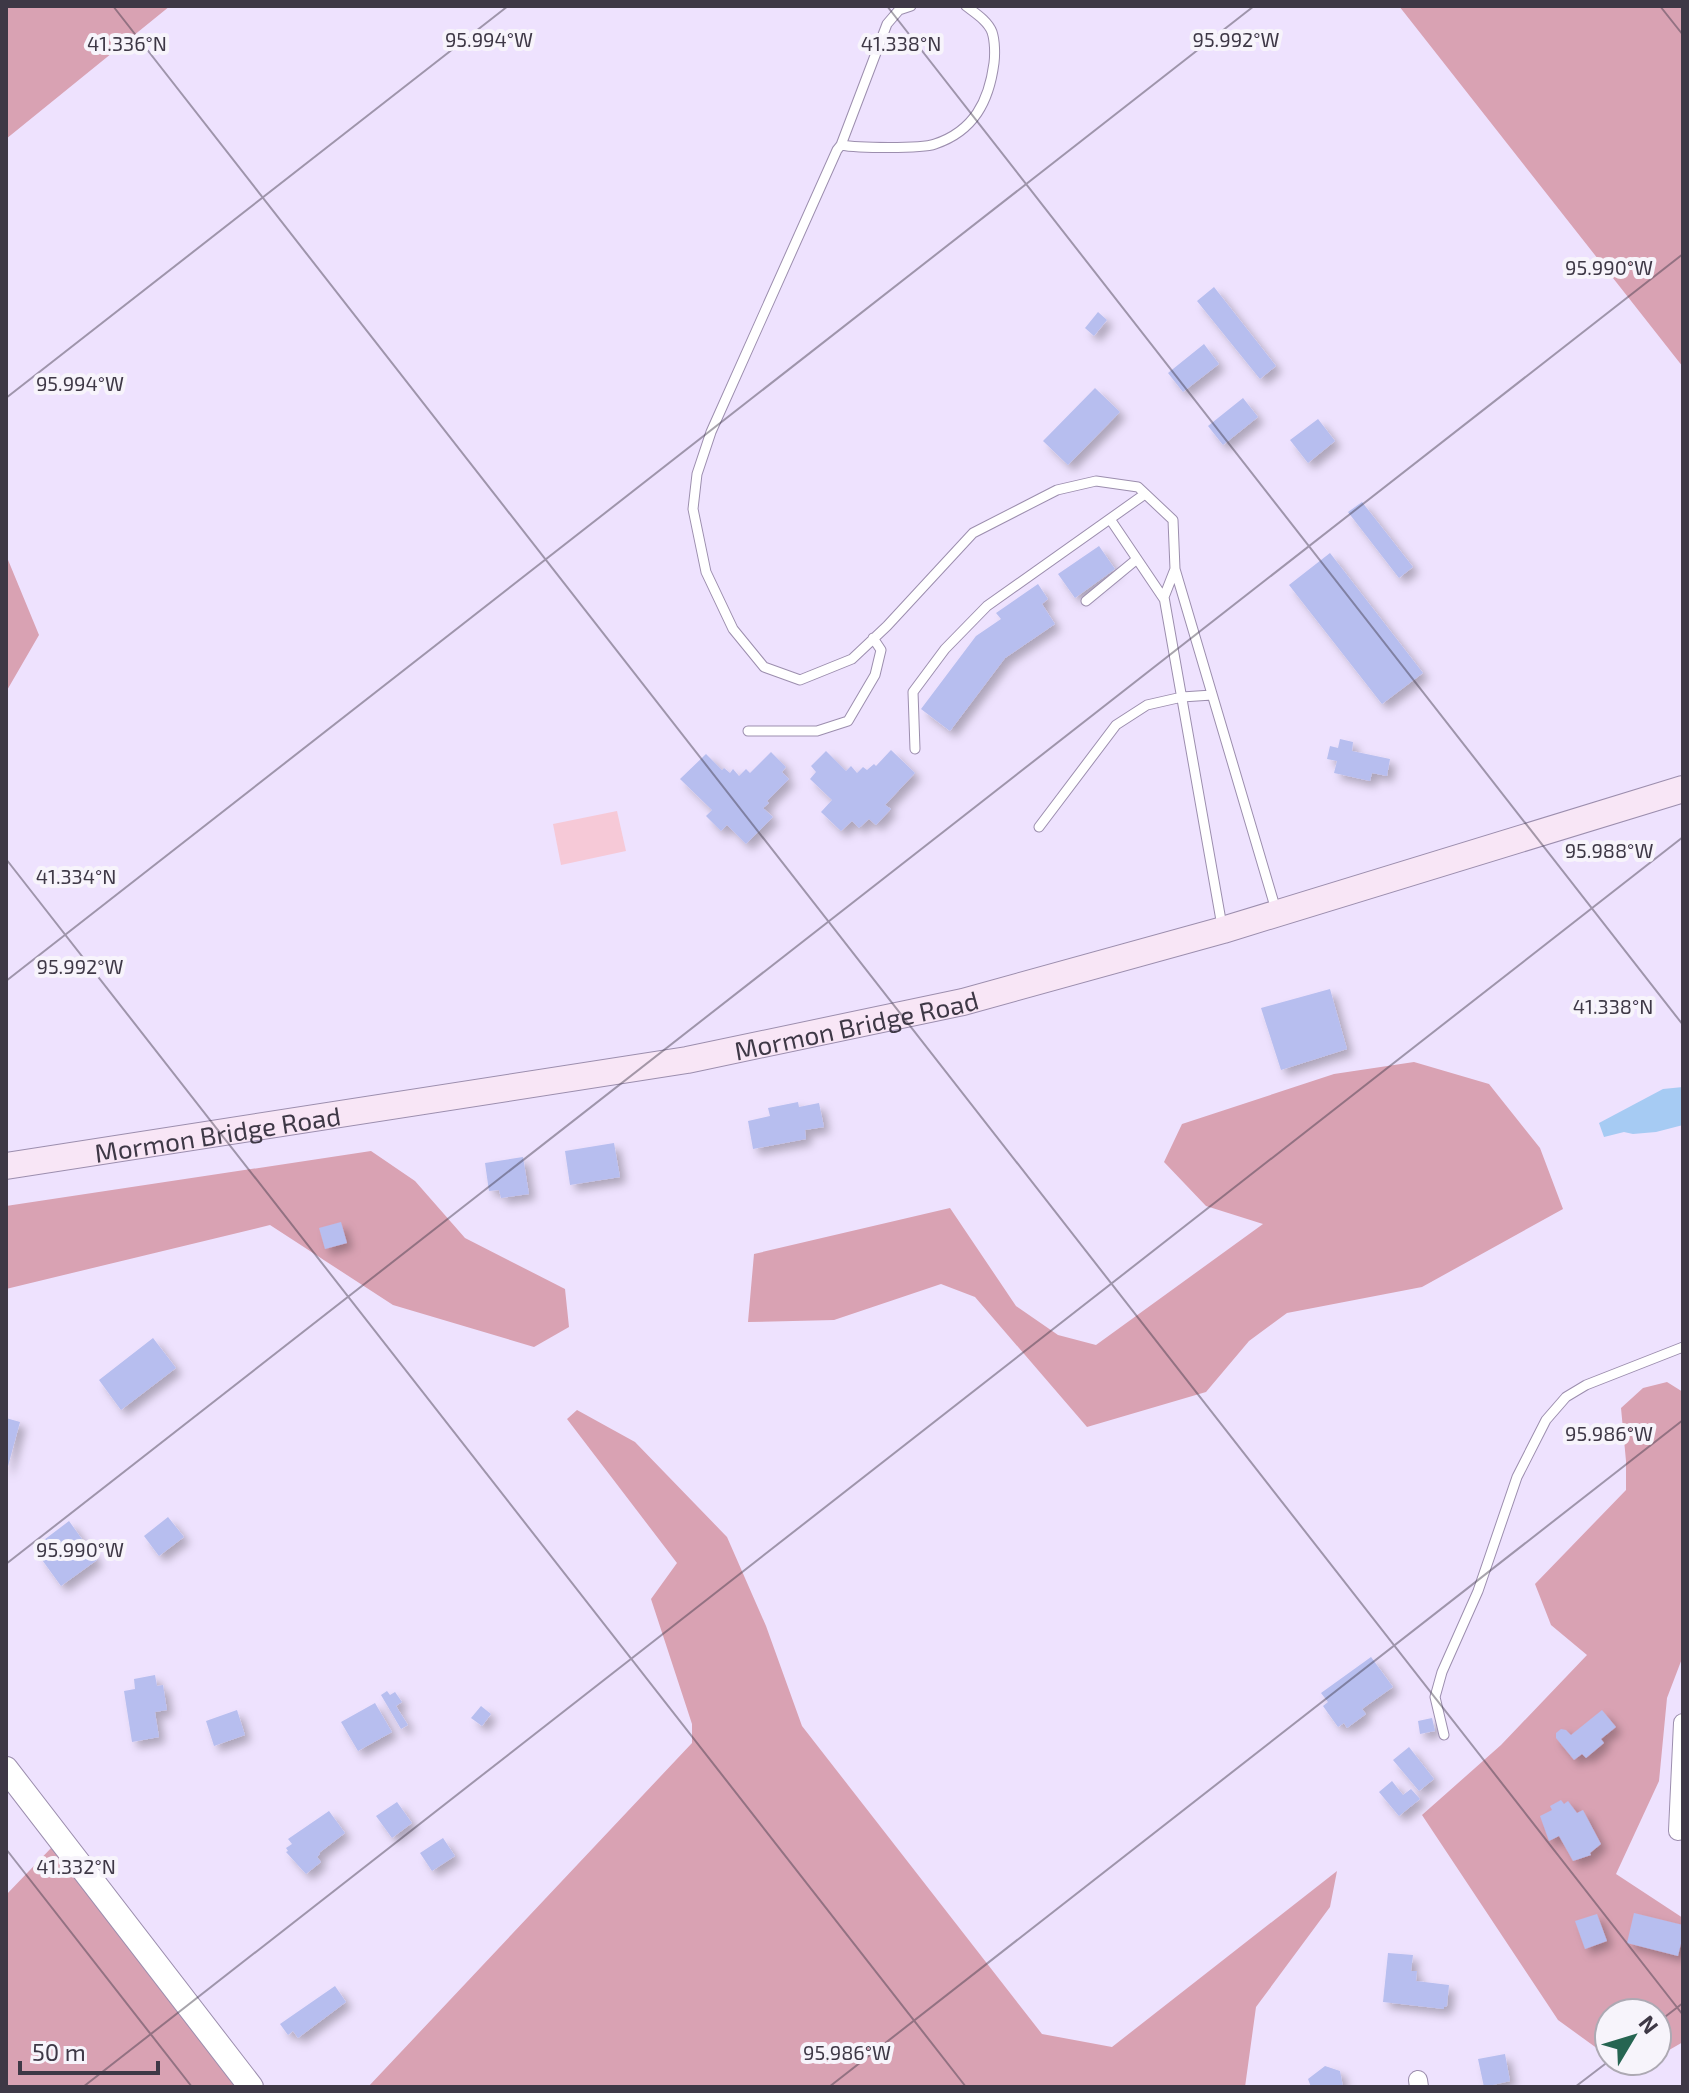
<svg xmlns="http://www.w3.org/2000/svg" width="1689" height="2093" font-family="'Exo 2',sans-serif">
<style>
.green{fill:#f6c9d7}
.forest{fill:#d9a2b3}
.water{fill:#a6cbf3}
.building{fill:#b7beef;filter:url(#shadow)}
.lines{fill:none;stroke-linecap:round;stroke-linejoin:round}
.service-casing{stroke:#9c8eae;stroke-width:11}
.minor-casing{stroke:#9c8eae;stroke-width:20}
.tertiary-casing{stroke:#9c8eae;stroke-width:26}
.secondary-casing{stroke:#9c8eae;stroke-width:28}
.service{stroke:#fff;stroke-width:9}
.minor{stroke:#fff;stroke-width:18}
.tertiary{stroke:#fff;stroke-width:24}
.secondary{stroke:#f8e6f6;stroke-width:26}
.ticks{fill:none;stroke:#3e3846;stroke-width:2;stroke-opacity:0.45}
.labels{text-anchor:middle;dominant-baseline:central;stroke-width:8;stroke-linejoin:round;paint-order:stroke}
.street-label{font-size:26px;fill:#3e3846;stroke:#f7f4fb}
.ticks-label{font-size:20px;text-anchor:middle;fill:#3e3846;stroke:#f7f4fb;stroke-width:8;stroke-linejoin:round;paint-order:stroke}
</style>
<defs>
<filter id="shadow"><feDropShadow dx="6" dy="6" stdDeviation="4" flood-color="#0004"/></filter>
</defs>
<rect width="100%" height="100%" fill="#eee2fe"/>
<path class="green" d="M617 811 626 851 561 865 553 824Z"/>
<path class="forest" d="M6 6H170L6 139Z
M1399 6H1683V367Z
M6 555 39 635 6 692Z
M1414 1062 1489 1084 1540 1148 1563 1209 1422 1287 1287 1313 1249 1341 1206 1392 1087 1427 975 1297 941 1284 834 1320 748 1322 754 1254 950 1208 1016 1306 1058 1335 1096 1345 1263 1224 1206 1206 1164 1162 1182 1124 1334 1074Z
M371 1151 415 1181 465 1238 565 1289 569 1327 534 1347 393 1305 270 1225 6 1289V1206Z
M1667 1382 1683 1392V1656L1667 1698 1659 1781 1616 1874 1683 1918V2042L1657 2057V2013H1609V2057L1558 2020 1422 1815 1501 1745 1587 1655 1551 1625 1535 1584 1626 1490V1461L1621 1408 1643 1388Z
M577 1410 635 1442 727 1537 766 1626 802 1726 1042 2034 1112 2047 1337 1871 1330 1907 1256 2007 1245 2087H368L692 1743V1724L651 1599 677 1563 567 1419Z
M53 1846 239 2087H6V1895Z"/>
<path class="water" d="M1683 1087V1125L1656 1132 1633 1134 1624 1132 1604 1137 1599 1123 1663 1089Z"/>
<path class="building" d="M1214 287 1276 366 1260 379 1197 301Z
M1098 312 1107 320 1094 336 1085 328Z
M1204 344 1219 364 1183 392 1168 373Z
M1095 388 1120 412 1068 465 1043 441Z
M1243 398 1258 417 1223 445 1208 426Z
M1318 419 1335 441 1308 463 1290 440Z
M1362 502 1413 567 1399 578 1348 512Z
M1099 546 1115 569 1075 598 1058 574Z
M1330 553 1423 673 1382 704 1289 585Z
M1038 584 1048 599 1042 604 1055 624 1005 658 950 731 921 709 976 636 1001 619 996 613Z
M1340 739 1353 742 1352 751 1390 759 1387 776 1372 773 1370 781 1334 773 1337 761 1327 759 1330 746 1338 748Z
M891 750 915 773 885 805 891 809 876 825 869 819 859 828 852 821 841 831 821 812 832 800 810 779 816 772 811 766 826 751 846 771 851 766 857 773 863 767 867 770 874 764 876 766Z
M771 752 786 767 782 772 789 779 767 801 769 803 763 808 773 817 746 844 727 825 721 831 706 816 712 810 680 779 706 754 722 770 724 768 730 773 733 769 739 776 746 769 750 773Z
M1330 989 1347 1049 1281 1070 1261 1008Z
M798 1102 799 1107 819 1103 824 1127 805 1130 806 1139 753 1149 748 1121 770 1116 768 1108Z
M614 1143 620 1177 570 1185 565 1151Z
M523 1157 529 1194 501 1198 499 1190 489 1191 485 1163Z
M341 1222 347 1243 325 1249 319 1228Z
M153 1338 176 1368 121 1410 99 1380Z
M6 1418 20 1422 7 1470H6Z
M168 1517 184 1537 159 1556 144 1536Z
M69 1521 97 1560 61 1586 40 1557 43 1555 36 1546Z
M1371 1657 1393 1687 1362 1709 1366 1714 1347 1728 1344 1723 1338 1727 1323 1706 1328 1702 1321 1693Z
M155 1675 157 1686 163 1685 167 1710 155 1712 159 1737 132 1742 124 1691 135 1689 134 1679Z
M387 1691 390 1695 395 1692 402 1702 396 1706 408 1725 401 1729 381 1695Z
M375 1703 392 1732 358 1751 341 1722Z
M481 1706 491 1714 482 1726 471 1718Z
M237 1710 245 1735 214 1746 206 1721Z
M1602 1710 1616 1727 1601 1739 1604 1743 1586 1758 1582 1754 1574 1760 1556 1738V1733L1561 1729 1566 1730 1571 1735Z
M1432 1718 1435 1731 1420 1734 1418 1721Z
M1409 1747 1434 1779 1419 1791 1393 1760Z
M1392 1781 1403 1795 1411 1789 1420 1799 1399 1816 1379 1792Z
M1561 1800 1564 1804 1568 1801 1577 1813 1583 1810 1601 1844 1590 1853 1591 1855 1573 1861 1559 1836 1549 1841 1540 1816 1552 1810 1550 1806Z
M397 1802 412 1823 392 1838 376 1816Z
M329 1811 345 1833 319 1853 320 1854 317 1857 321 1862 306 1874 286 1852 288 1851 286 1848 292 1844 288 1839Z
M443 1838 455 1856 432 1871 420 1853Z
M1634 1913 1683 1925V1935L1678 1956 1627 1943Z
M1597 1914 1607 1941 1585 1949 1575 1921Z
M1388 1953 1413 1955 1411 1971H1417L1416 1981 1449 1985 1447 2006 1444 2007V2009L1383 2002Z
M335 1986 346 2002 298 2038 293 2031 288 2035 280 2024Z
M1505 2054 1510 2081 1484 2087 1478 2059Z
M1325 2066 1340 2071 1343 2087H1311L1308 2079Z"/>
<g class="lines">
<defs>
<path id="service" d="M911 6 899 10 887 24 841 145 837 150 711 432 697 474 693 509 706 572 733 629 764 667 800 680 852 659 887 626 973 533 1057 490 1096 481 1138 487 1173 520 1175 569 1276 910
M841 145C857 148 921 149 935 144 974 131 989 101 994 63 995 55 995 41 992 32 988 21 975 13 966 6
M1110 519 1164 599
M1175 569 1164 597 1222 926
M1086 601 1137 559
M748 731H817L848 721 875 675 881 650 873 638
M915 749 913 692 945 649 987 606 1145 494
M1039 827 1116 725 1147 705 1182 697 1212 695
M1444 1735 1435 1697 1442 1672 1478 1591 1517 1477 1546 1420 1566 1397 1586 1385 1683 1347"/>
<path id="minor" d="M1678 1831 1683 1723
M1418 2080 1419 2087"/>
<path id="tertiary" d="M6 1769 251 2087"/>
<g id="secondary">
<path id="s1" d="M6 1166 687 1060 963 1002 1223 930 1683 789"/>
</g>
</defs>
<use href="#service" class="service-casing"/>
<use href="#minor" class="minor-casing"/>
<use href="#tertiary" class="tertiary-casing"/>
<use href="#secondary" class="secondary-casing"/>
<use href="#service" class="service"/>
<use href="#minor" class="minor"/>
<use href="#tertiary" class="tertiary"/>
<use href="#secondary" class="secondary"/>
</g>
<path class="ticks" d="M113 6 1683 2015M887 6 1683 1025M1660 6 1683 35M6 398 508 6M6 859 966 2087M6 981 1254 6M6 1564 1683 254M6 1849 192 2087M1657 2023 1683 2003M83 2087 1683 837M829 2087 1683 1420M1575 2087 1609 2061"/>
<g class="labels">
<g class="street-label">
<text stroke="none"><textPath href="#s1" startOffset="862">Mormon Bridge Road</textPath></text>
<text stroke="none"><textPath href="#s1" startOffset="214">Mormon Bridge Road</textPath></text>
</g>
</g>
<g class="ticks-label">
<text x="489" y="47">95.994°W</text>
<text x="1236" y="47">95.992°W</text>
<text x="127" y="51">41.336°N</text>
<text x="901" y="51">41.338°N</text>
<text x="1609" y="275">95.990°W</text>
<text x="80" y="391">95.994°W</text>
<text x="1609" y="858">95.988°W</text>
<text x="76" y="884">41.334°N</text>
<text x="80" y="974">95.992°W</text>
<text x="1613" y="1014">41.338°N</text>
<text x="1609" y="1441">95.986°W</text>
<text x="80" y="1557">95.990°W</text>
<text x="76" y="1874">41.332°N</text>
<text x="847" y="2060">95.986°W</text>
</g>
<rect width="1689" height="2093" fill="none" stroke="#3e3846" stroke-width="16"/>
<g transform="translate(1633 2037) rotate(52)"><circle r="38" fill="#f7f4fb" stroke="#ada9b3" stroke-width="2"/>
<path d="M0-6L14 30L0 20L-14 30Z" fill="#266552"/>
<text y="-12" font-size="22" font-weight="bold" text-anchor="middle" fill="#3e3846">N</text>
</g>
<path d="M20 2061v12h138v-12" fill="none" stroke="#3e3846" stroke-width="4"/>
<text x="32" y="2061" font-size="24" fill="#3e3846" stroke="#f7f4fb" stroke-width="6" paint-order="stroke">50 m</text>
</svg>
